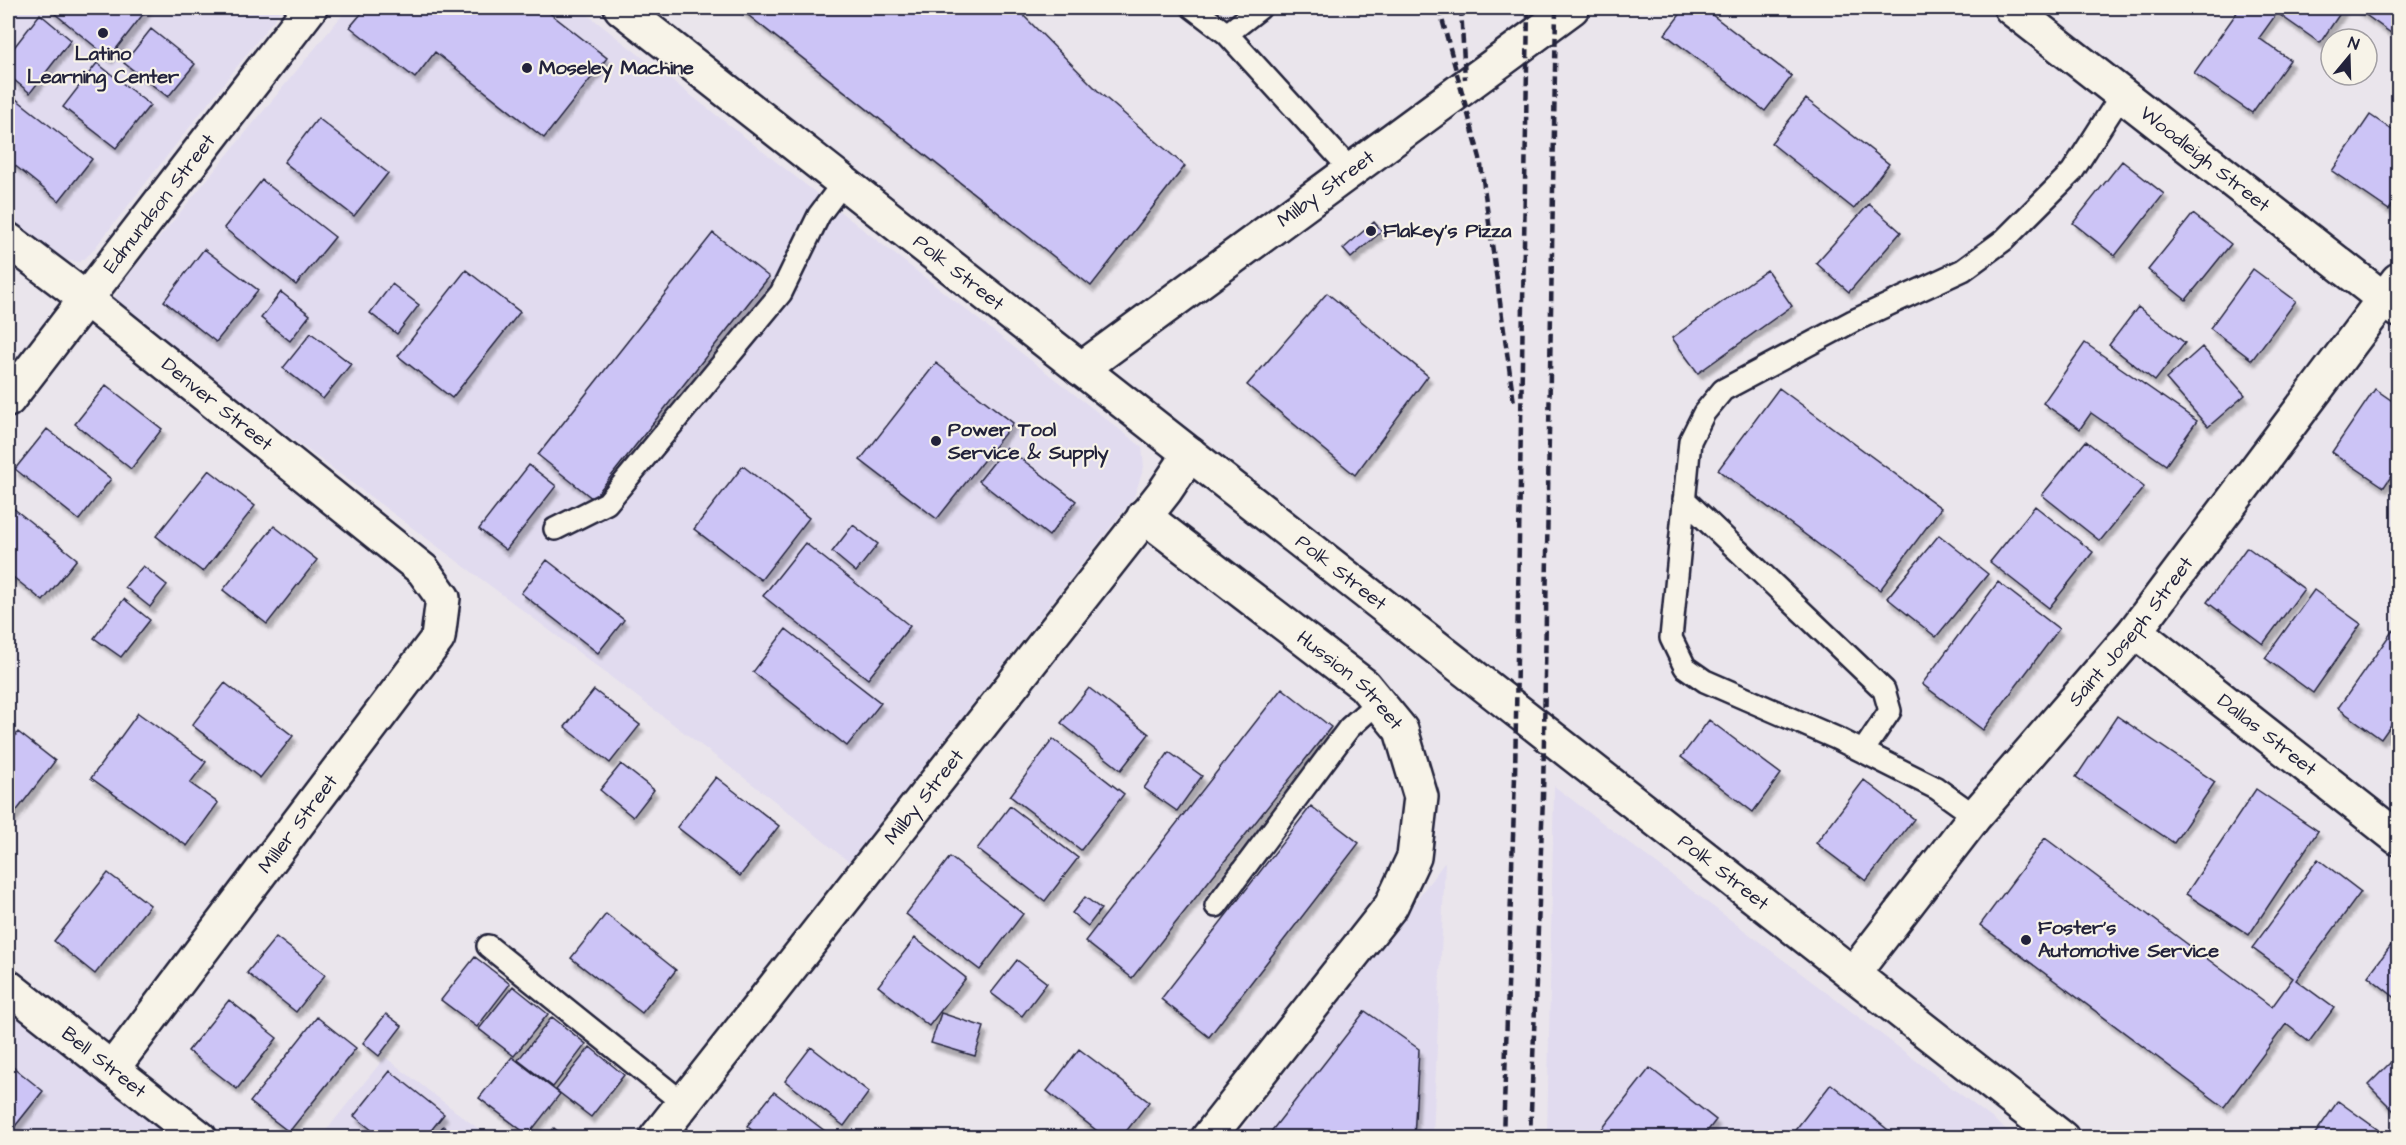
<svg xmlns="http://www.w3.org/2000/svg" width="2406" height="1145" font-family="'Architects Daughter',sans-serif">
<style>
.built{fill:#e1dbef}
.building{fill:#ccc4f6;stroke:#22223b;stroke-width:1.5;filter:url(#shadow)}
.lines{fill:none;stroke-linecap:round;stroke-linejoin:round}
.lane-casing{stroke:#22223b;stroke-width:26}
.street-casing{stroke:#22223b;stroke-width:38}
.secondary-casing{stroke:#22223b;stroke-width:38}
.lane{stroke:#f7f3e8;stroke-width:21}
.street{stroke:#f7f3e8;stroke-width:33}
.secondary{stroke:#f7f3e8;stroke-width:33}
.rail{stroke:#22223b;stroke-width:4.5;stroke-dasharray:9 4.5;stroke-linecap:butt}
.poi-dot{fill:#22223b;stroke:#f7f3e8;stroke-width:2}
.labels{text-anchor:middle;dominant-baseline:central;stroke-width:4.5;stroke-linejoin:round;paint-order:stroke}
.poi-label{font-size:20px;font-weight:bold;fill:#22223b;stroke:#f7f3e8;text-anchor:start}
.street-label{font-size:20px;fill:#22223b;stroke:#f7f3e8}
</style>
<defs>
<filter id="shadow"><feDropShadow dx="3.5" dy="6" stdDeviation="1.5" flood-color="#0004"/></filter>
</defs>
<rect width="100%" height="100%" fill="#eae5ec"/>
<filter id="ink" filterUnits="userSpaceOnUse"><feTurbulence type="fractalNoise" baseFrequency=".0167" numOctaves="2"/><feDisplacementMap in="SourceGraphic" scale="12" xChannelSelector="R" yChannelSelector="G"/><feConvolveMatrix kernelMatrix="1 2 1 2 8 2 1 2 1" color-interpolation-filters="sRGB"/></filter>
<g filter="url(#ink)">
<path class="built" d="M8 8H283L91 253 80 262 65 260 51 254 8 216Z
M348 8H579L1142 447 1144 467 1134 497 849 862 772 799 496 590 118 309 115 297 122 283Z
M1554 786 1993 1119 2016 1137 1547 1138Z
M1445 862 1433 1137H1236Z
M8 1008 63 1051 170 1137H8Z
M385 1057 489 1137 320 1138Z"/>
<path class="building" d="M48 8H148L109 58Z
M366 8H543L607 58 544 138 435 52 415 78 350 27Z
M739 8H1016L1100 93 1185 166 1091 286Z
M1685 8H1703L1792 76 1765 111 1665 34Z
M2240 8 2343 9 2320 43 2277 13 2259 38 2290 60 2252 113 2194 73Z
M2356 8H2398V38Z
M40 14 71 40 30 93 8 75V55Z
M151 29 195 64 168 97 124 63Z
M97 63 150 105 116 148 63 107Z
M11 95 92 159 59 201 8 160V99Z
M1806 99 1889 164 1854 209 1771 143Z
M2370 115 2398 134V197L2389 210 2332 171Z
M318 118 388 173 354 216 284 162Z
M2122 161 2164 194 2115 256 2073 223Z
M262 180 335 237 296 285 224 228Z
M1869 204 1901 232 1849 292 1816 263Z
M2193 214 2231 244 2186 300 2148 270Z
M1374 222 1382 231 1351 258 1343 249Z
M713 233 769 277 593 499 538 455Z
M204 249 258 290 216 342 164 301Z
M2253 269 2296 301 2252 360 2210 328Z
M466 270 520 312 452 398 398 356Z
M1767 270 1792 306 1698 373 1672 338Z
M392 284 419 305 397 334 370 313Z
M281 292 310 315 290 341 261 318Z
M1327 293 1428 376 1355 475 1247 385Z
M2138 307 2185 343 2155 381 2109 345Z
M311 333 351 364 323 399 283 368Z
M2085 343 2197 421 2166 465 2091 413 2080 429 2043 403Z
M2202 347 2245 395 2208 427 2166 379Z
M936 363 1013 423 937 519 860 460Z
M106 385 162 429 131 469 75 424Z
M1779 388 1941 508 1880 590 1718 470Z
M2375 389 2398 405V466L2384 487 2332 452Z
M47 429 111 479 79 520 15 469Z
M2086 441 2144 487 2100 541 2042 495Z
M1006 447 1076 501 1049 536 979 481Z
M529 465 556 486 506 550 479 529Z
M743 466 809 518 761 580 694 529Z
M209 470 255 506 203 572 156 536Z
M8 504 77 559 43 601 8 573Z
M2035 506 2093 552 2049 608 1990 562Z
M853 525 878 544 856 572 832 552Z
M274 526 317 560 267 624 223 590Z
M1939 535 1988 574 1936 637 1887 598Z
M805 543 910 626 868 679 763 596Z
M2247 547 2304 589 2263 644 2207 602Z
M547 560 624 620 598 653 521 593Z
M143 566 167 585 150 607 125 587Z
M1998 582 2059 629 1983 730 1922 684Z
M2314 590 2361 624 2313 693 2265 658Z
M124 599 150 620 121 657 94 638Z
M786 629 881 703 847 746 753 672Z
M2393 630 2398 634V715L2381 739 2338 708Z
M225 683 293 736 260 778 192 725Z
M1089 688 1149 734 1121 770 1061 723Z
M1282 688 1331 727 1132 978 1085 941Z
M594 690 640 725 610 763 565 727Z
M138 713 206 762 190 783 218 803 187 846 91 778Z
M2117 716 2215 782 2174 843 2076 777Z
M1709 720 1781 774 1753 812 1681 757Z
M18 732 55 761 8 822V746Z
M1053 739 1124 794 1081 850 1010 796Z
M1169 752 1202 776 1177 811 1144 788Z
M621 764 654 790 633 817 600 790Z
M716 777 779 826 740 876 677 827Z
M1864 780 1914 819 1866 881 1816 843Z
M2256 789 2318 831 2249 935 2186 894Z
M1010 806 1078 858 1045 901 977 849Z
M1311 806 1359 843 1209 1037 1161 999Z
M2045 838 2272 1007 2293 978 2252 948 2318 859 2361 892 2296 980 2334 1008 2309 1042 2286 1024 2224 1107 1980 925Z
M950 857 1023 914 980 970 906 914Z
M108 873 150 905 95 974 54 941Z
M1085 897 1101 909 1088 926 1072 913Z
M606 914 676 970 642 1013 571 958Z
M2398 936V1000L2368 976Z
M276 937 325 975 296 1012 247 973Z
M915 938 966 978 929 1026 878 986Z
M475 957 510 984 477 1027 441 1000Z
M1017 960 1047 983 1022 1016 991 993Z
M513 986 548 1014 514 1056 479 1029Z
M229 1000 277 1038 237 1089 188 1051Z
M1365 1011 1419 1049 1414 1138H1266Z
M941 1013 984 1027 975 1056 931 1043Z
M386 1014 402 1026 379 1056 363 1043Z
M317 1017 356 1048 289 1132 250 1102Z
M552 1017 586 1044 553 1087 518 1060Z
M590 1047 624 1075 591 1117 556 1090Z
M811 1047 869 1092 844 1126 785 1081Z
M1079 1049 1149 1102 1121 1138H1106L1047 1091Z
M2398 1055V1115L2368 1085Z
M512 1057 560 1094 528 1135 479 1098Z
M8 1063 43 1091 8 1135Z
M1650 1068 1716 1120 1702 1138H1595Z
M390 1071 444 1114 425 1138H382L354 1116Z
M1831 1084 1898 1138H1789Z
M774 1092 834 1138H761L747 1126Z
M2338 1101 2377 1129 2371 1138H2312Z
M443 1126 458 1138H434Z
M554 1128 566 1138H546Z"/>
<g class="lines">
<defs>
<path id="lane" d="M1193 8 1227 34 1350 169
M1227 34 1260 8
M1684 499 1884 690 1890 711 1863 751
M555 529 607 503 781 293 819 215 843 183
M1975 816 1936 788 1836 738 1705 681 1685 667 1671 638 1690 441 1704 413 1723 390 1853 321 1963 270 2004 240 2072 172 2122 94
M1216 906 1349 728 1378 702
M488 946 683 1103"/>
<g id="street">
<path id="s1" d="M2011 8 2398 310"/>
<path id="s2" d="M8 240 86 299 423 570 443 598 438 638 112 1069"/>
<path id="s3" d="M8 400 310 8"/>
<path id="s4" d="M1144 516 1364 685 1401 730 1421 797 1414 857 1391 906 1208 1138"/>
<path id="s5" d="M2135 631 2398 838"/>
<path id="s6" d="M1853 974 1975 816 2135 631 2398 280"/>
<path id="s7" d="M8 987 200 1138"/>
<path id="s8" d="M656 1138 1165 491 1190 454"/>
</g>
<g id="secondary">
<path id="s9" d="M621 8 2062 1138"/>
<path id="s10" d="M1081 369 1572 8"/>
</g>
</defs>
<use href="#lane" class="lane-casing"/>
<use href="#street" class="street-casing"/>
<use href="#secondary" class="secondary-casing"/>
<use href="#lane" class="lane"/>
<use href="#street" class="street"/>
<use href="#secondary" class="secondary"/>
<path class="rail" d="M1439 8 1480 158 1514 403
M1461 8 1465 79
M1503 1138 1515 776 1528 8
M1530 1138 1543 797 1556 8"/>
</g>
</g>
<g class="poi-dot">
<circle cx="103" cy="33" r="6"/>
<circle cx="527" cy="68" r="6"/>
<circle cx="1371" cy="231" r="6"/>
<circle cx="936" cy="441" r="6"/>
<circle cx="2026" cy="940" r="6"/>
</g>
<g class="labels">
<g class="poi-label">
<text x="103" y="54" text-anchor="middle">Latino<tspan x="103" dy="23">Learning Center</tspan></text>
<text x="539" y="68">Moseley Machine</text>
<text x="1383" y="231">Flakey's Pizza</text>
<text x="948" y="430">Power Tool<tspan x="948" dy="23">Service &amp; Supply</tspan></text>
<text x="2038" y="928">Foster's<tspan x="2038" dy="23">Automotive Service</tspan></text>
</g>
<g class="street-label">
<text stroke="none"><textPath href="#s1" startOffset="246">Woodleigh Street</textPath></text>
<text stroke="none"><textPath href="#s10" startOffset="304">Milby Street</textPath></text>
<text stroke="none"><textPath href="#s3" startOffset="248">Edmundson Street</textPath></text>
<text stroke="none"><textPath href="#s9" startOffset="429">Polk Street</textPath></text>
<text stroke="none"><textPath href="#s2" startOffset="266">Denver Street</textPath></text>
<text stroke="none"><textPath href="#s9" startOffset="915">Polk Street</textPath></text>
<text stroke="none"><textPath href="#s6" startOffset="441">Saint Joseph Street</textPath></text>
<text stroke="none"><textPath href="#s4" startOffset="264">Hussion Street</textPath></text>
<text stroke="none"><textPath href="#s5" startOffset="168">Dallas Street</textPath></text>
<text stroke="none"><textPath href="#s8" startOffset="434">Milby Street</textPath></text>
<text transform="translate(298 824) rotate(-53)">Miller Street</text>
<text stroke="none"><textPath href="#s9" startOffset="1401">Polk Street</textPath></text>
<text stroke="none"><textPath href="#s7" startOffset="122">Bell Street</textPath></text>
</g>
</g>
<rect width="2406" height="1145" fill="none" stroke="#f7f3e8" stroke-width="30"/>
<rect x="15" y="15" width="2376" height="1115" fill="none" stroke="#22223b" stroke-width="2" filter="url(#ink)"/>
<g transform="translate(2349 57) rotate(19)"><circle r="28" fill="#f7f3e8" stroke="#a29fa3" stroke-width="1.5"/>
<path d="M0-4.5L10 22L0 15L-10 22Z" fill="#22223b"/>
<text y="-9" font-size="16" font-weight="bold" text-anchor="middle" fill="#22223b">N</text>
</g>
</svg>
